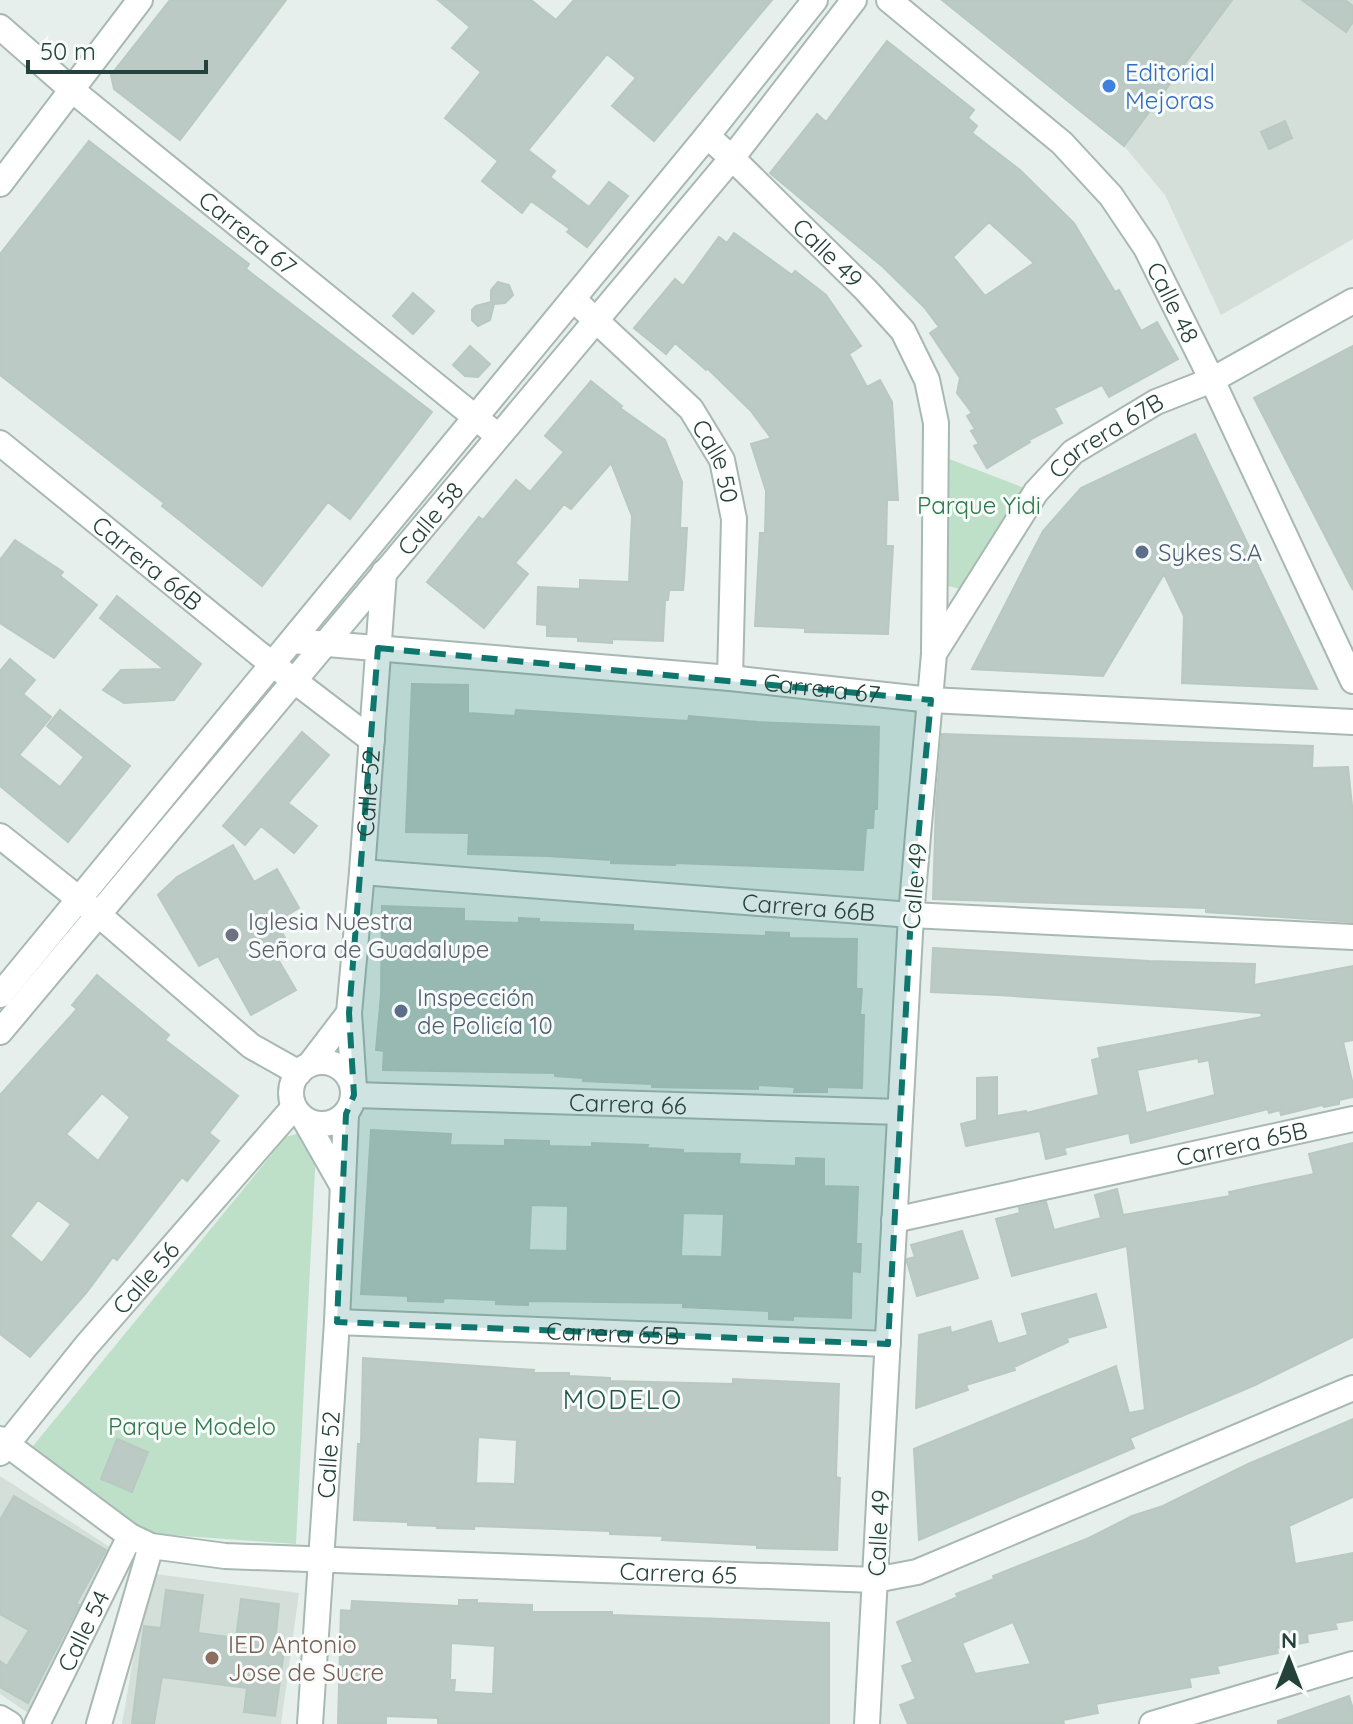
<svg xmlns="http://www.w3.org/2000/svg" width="1353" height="1724" font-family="Quicksand,sans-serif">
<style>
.built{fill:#d4dfda}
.green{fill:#bfe0c8}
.building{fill:#bbcac4;stroke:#b8c9c2;stroke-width:2;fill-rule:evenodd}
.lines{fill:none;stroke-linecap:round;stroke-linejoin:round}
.minor-casing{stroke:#a8b8b2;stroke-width:28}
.tertiary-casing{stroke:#a8b8b2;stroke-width:28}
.minor{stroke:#fff;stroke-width:24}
.tertiary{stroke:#fff;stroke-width:24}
.marked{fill:#0f766e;fill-opacity:0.2;stroke:#0f766e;stroke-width:6;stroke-dasharray:16 10;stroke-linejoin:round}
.shop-dot{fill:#3f7fe0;stroke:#f7fbf9;stroke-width:3}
.service-dot{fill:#5c6f8a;stroke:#f7fbf9;stroke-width:3}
.worship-dot{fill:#6b7280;stroke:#f7fbf9;stroke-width:3}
.education-dot{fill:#8d6e63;stroke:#f7fbf9;stroke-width:3}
.labels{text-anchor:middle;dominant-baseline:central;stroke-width:6;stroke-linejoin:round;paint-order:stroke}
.shop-label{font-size:24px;fill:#366cbe;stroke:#f7fbf9;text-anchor:start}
.street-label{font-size:24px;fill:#24423a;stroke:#f7fbf9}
.park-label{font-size:24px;fill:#2d7a4b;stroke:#f7fbf9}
.service-label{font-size:24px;fill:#4e5e75;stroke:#f7fbf9;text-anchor:start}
.worship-label{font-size:24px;fill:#5b616d;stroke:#f7fbf9;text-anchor:start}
.education-label{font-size:24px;fill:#785e54;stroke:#f7fbf9;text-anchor:start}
.neighbourhood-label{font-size:26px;letter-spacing:2px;fill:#1f5548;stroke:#f7fbf9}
</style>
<rect width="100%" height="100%" fill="#e6efeb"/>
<path class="built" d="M1232 0H1353V239L1221 315 1165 195 1124 146Z
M0 1476 116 1551 28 1713 0 1694Z
M148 1573 299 1593 281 1724H122Z"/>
<path class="green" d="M949 459 1027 489 961 589 944 585Z
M303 1132 316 1151 296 1544 156 1534 132 1525 33 1446 286 1137Z"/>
<path class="building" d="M170 0H286L180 140 114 89 111 75Z
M438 0H531L556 20 574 0H772L654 141 612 106 636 78 607 54 528 150 555 171 550 177 589 207 609 182 628 196 587 247 567 232 570 229 531 201 522 213 482 181 498 161 445 118 481 72 452 48 470 27Z
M942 0H1232L1124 146Z
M1302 0H1345L1353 6V22L1346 32Z
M887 41 974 110 968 118 977 126 972 133 1020 170 1074 223 1115 292 1119 290 1141 331 1157 322 1178 359 1109 397 1102 385 1054 408 1062 423 1029 440 1030 442 987 468 974 446 979 444 971 431 975 429 967 416 972 413 957 393 960 378 930 333 939 327 924 307 883 267 770 173 817 114 826 122ZM989 222 1034 263 985 296 953 257Z
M1285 121 1292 138 1269 149 1261 132Z
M89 141 249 264 246 269 432 412 350 519 328 502 262 586 162 506 164 503 0 375V254Z
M734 233 792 275 795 271 826 295 861 346 849 354 867 387 880 380 892 402 898 500H887L886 546H893L888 634 805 632V628L755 626 760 533H765L766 491 751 444 771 438 751 411 707 368 706 370 675 343 666 354 634 328 675 279 683 286 719 237 727 243Z
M498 282 509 285 513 295 505 303 494 304 490 320 478 326 472 320V310L476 306 491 302V290Z
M413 293 434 311 413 334 393 316Z
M470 346 490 364 478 377 465 376 453 365Z
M1353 346V590L1254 398Z
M591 381 622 406 620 408 665 440 682 482 680 528H687L684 580 683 590H669L668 600H665L663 641 612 639V643L578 641V637L547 636V625L537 624 538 587 580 589V580L629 582 632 516 611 463 571 509 564 504 515 563 528 574 484 628 427 582 479 517 483 520 516 480 530 492 564 452 545 436Z
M1195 434 1317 689 1182 683 1184 616 1164 574 1103 676 972 669 1043 531 1081 488Z
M15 540 63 572 60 576 97 605 54 658 0 623V560Z
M117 596 201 664 174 700 124 703 103 690 121 670 164 669 100 618Z
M10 659 35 680 23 694 51 717 19 755 60 787 84 757 47 726 60 710 130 766 68 842 0 786V671Z
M412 684 468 685V713L515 716 516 710 688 721 689 716 758 722 879 727 877 809H874L873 828H866L863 870 675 863V865L611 863V860L547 856 468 854 469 833 406 832Z
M302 732 329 755 288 803 317 826 294 853 261 826 245 845 223 826Z
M942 734 1313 746 1312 768 1348 767 1353 815V922L1206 912V908L933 899 936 804Z
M233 845 254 882 277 869 299 908 276 922 287 941 272 949 296 990 251 1015 218 956 199 966 158 895 177 877Z
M382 906 464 909V921L519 923V918L539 919V922L633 925V931L766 936V932L789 933V938L857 939 856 989H862L860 1015H864L862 1088 827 1087V1092H794L795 1087 758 1085V1089L652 1087V1084L583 1081V1078L555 1076V1073L383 1070 384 1051 376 1050 381 995Z
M933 948 1149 961 1255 964 1254 985 1353 966V1040L1343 1042 1353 1085V1097L1339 1100V1104L1324 1107 1322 1105 1281 1115 1280 1110 1269 1113 1268 1109 1131 1143 1129 1133 1064 1148 1066 1154 1046 1159 1040 1131 966 1146 961 1124 977 1120V1078L997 1077V1116L1026 1111V1113L1099 1095 1092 1060 1100 1058 1098 1048 1262 1017 1261 1013 998 995 931 992ZM1198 1058 1199 1062 1209 1060 1215 1095 1146 1113 1137 1070Z
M97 975 169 1035 165 1040 238 1096 209 1133 219 1141 187 1181 182 1177 117 1260 113 1257 86 1293 30 1357 0 1334V1095L77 1009 72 1005ZM102 1093 130 1117 98 1161 66 1134ZM38 1200 71 1224 42 1263 10 1236Z
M371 1130 451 1134 450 1145 505 1146V1140L549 1141V1146L592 1147V1143L648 1145 647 1148 683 1150V1153L740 1154 739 1164 796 1166V1158L824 1159V1186L858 1187 856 1244H861L860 1272 852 1271 851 1318 793 1316V1320L769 1319V1311L683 1307V1303L528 1301V1305L496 1304V1300L444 1298 443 1302 408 1301V1296L361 1294ZM531 1205 568 1206 567 1251 529 1250ZM683 1213 724 1214 722 1257 681 1256Z
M1353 1143V1337L1255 1385 1130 1438 1134 1448 919 1540 914 1449 1116 1366 1129 1413 1145 1410 1127 1246 1012 1276 996 1219 1020 1213 1019 1208 1046 1202 1054 1230 1101 1218 1095 1195 1117 1189 1123 1215 1230 1196 1229 1192 1314 1174 1309 1154Z
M962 1231 978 1278 917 1296 907 1262V1259L915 1257 911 1245Z
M1096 1294 1106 1327 1067 1338 1068 1342 1014 1367 1015 1370 966 1385 968 1390 916 1408 919 1335 950 1327 951 1333 991 1321 998 1344 1028 1335 1022 1314Z
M363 1358 534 1370 533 1373H569V1376L610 1378V1381L733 1384V1379L839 1384 836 1477 840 1478 837 1550 757 1548V1545L662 1540 663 1536 610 1534V1531L474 1526V1529L437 1528V1526L408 1525V1522L354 1520 358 1444H361ZM478 1437 517 1440 515 1484 476 1483Z
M1353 1419V1497L1289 1526 1295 1564 1353 1553V1620L1335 1623 1337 1629 1307 1634 1308 1642 1277 1648 1278 1653 1217 1666 1219 1673 1189 1678 1191 1687 1096 1704 1098 1713 1063 1720 1064 1724H908L900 1705 916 1699 902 1666 913 1662 897 1622 958 1597 956 1594 994 1579 993 1576 1089 1538 1132 1516 1163 1506 1248 1464ZM1013 1622 1031 1664 975 1674 962 1643Z
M117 1439 148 1452 132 1492 101 1479Z
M14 1496 106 1550 76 1604 79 1605 28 1703 0 1687V1661L7 1666 29 1630 0 1614V1520Z
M166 1590 203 1595 198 1633 236 1638 241 1599 279 1604 275 1642 285 1644 275 1716 244 1712 247 1688 162 1677 154 1724H132L144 1626 161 1628Z
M459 1600H477V1603L532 1605V1612H612V1615L829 1623V1724H438V1718L386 1716V1724H338L341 1610 351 1611 352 1601 459 1606ZM451 1643 495 1646 493 1694 454 1692 455 1680H450Z
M1349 1696 1353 1709V1724H1278V1721Z"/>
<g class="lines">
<defs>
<g id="minor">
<path id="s1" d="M889 0 1062 143 1111 196 1146 248 1212 380 1353 681"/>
<path id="s2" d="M0 27 72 90 497 435"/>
<path id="s3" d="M707 136 732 158 866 290 903 331 927 380 936 423 934 654 911 915 867 1724"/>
<path d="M0 184 140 0"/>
<path id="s4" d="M573 299 691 409 722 460 734 519 730 678"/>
<path id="s5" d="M0 443 258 653 372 740"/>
<path id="s6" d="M292 641 730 678 931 700 1353 722"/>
<path id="s7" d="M935 652 1036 492 1073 452 1156 402 1212 380 1353 301"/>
<path d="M0 836 99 915 251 1046 299 1073"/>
<path id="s8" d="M362 872 911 915 1353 937"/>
<circle cx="322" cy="1093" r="31"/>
<path d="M310 1064 349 1013"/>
<path id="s9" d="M354 1088 349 1013 362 872 384 572"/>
<path id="s10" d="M354 1095 900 1112"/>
<path d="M305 1120 342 1185"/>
<path id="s11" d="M894 1220 1353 1119"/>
<path id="s12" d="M337 1322 888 1344"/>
<path id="s13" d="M0 1439 130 1536 151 1546 225 1556 875 1580 917 1572 1353 1388"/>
<path id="s14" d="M0 1453 86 1346 294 1107"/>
<path d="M0 1718 10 1724"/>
<path id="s15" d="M37 1724 130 1536"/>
<path d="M99 1724 151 1546"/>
<path id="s16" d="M310 1724 337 1322 346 1114"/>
<path d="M1152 1724 1353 1664"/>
</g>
<g id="tertiary">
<path d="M0 995 707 136 815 0"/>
<path id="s17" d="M0 1032 732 158 854 0"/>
</g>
</defs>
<use href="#minor" class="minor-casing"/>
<use href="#tertiary" class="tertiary-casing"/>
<use href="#minor" class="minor"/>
<use href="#tertiary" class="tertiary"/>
</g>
<path class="marked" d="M378 648 931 700 911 915 888 1344 337 1322 346 1114 354 1095 349 1013Z"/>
<circle class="shop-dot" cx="1109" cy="86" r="8"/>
<g class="service-dot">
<circle cx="1142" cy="552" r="8"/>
<circle cx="401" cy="1011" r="8"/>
</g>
<circle class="worship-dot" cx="232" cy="935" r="8"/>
<circle class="education-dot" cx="212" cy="1658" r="8"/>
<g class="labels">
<g class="shop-label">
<text x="1125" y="72">Editorial<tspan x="1125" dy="28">Mejoras</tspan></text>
</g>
<g class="street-label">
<text stroke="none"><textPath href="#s2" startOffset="322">Carrera 67</textPath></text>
<text stroke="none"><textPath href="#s3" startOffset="168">Calle 49</textPath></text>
<text stroke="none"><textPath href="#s1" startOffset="420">Calle 48</textPath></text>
<text stroke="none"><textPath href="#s7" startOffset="280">Carrera 67B</textPath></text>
<text stroke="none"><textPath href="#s4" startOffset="220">Calle 50</textPath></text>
<text stroke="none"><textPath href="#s17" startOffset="670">Calle 58</textPath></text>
<text stroke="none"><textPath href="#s5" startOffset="190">Carrera 66B</textPath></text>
<text stroke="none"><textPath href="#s6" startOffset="532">Carrera 67</textPath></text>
<text stroke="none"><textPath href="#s9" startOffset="296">Calle 52</textPath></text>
<text transform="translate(914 886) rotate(-85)">Calle 49</text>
<text stroke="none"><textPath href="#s8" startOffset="448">Carrera 66B</textPath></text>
<text stroke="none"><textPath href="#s10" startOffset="274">Carrera 66</textPath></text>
<text stroke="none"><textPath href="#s11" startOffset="356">Carrera 65B</textPath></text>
<text stroke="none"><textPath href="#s14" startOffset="228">Calle 56</textPath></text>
<text stroke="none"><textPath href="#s12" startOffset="276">Carrera 65B</textPath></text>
<text stroke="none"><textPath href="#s16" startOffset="270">Calle 52</textPath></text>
<text transform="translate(878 1533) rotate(-87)">Calle 49</text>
<text stroke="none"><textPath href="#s13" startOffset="714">Carrera 65</textPath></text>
<text stroke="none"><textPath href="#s15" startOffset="104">Calle 54</textPath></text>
</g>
<g class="park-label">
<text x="979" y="505">Parque Yidi</text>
<text x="192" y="1426">Parque Modelo</text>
</g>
<g class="service-label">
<text x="1158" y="552">Sykes S.A</text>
<text x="417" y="997">Inspección<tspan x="417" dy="28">de Policía 10</tspan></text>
</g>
<g class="worship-label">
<text x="248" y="921">Iglesia Nuestra<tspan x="248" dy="28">Señora de Guadalupe</tspan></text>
</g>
<g class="education-label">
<text x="228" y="1644">IED Antonio<tspan x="228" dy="28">Jose de Sucre</tspan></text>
</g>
<g class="neighbourhood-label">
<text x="623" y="1399">MODELO</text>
</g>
</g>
<g transform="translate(1289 1660)" stroke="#f7fbf9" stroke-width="6" paint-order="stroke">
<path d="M0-6L14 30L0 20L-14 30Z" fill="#24423a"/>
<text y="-12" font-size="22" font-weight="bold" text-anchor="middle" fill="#24423a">N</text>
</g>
<path d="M28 60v12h178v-12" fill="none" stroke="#24423a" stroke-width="4"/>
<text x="40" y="60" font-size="24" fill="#24423a" stroke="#f7fbf9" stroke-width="6" paint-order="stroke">50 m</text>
</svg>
